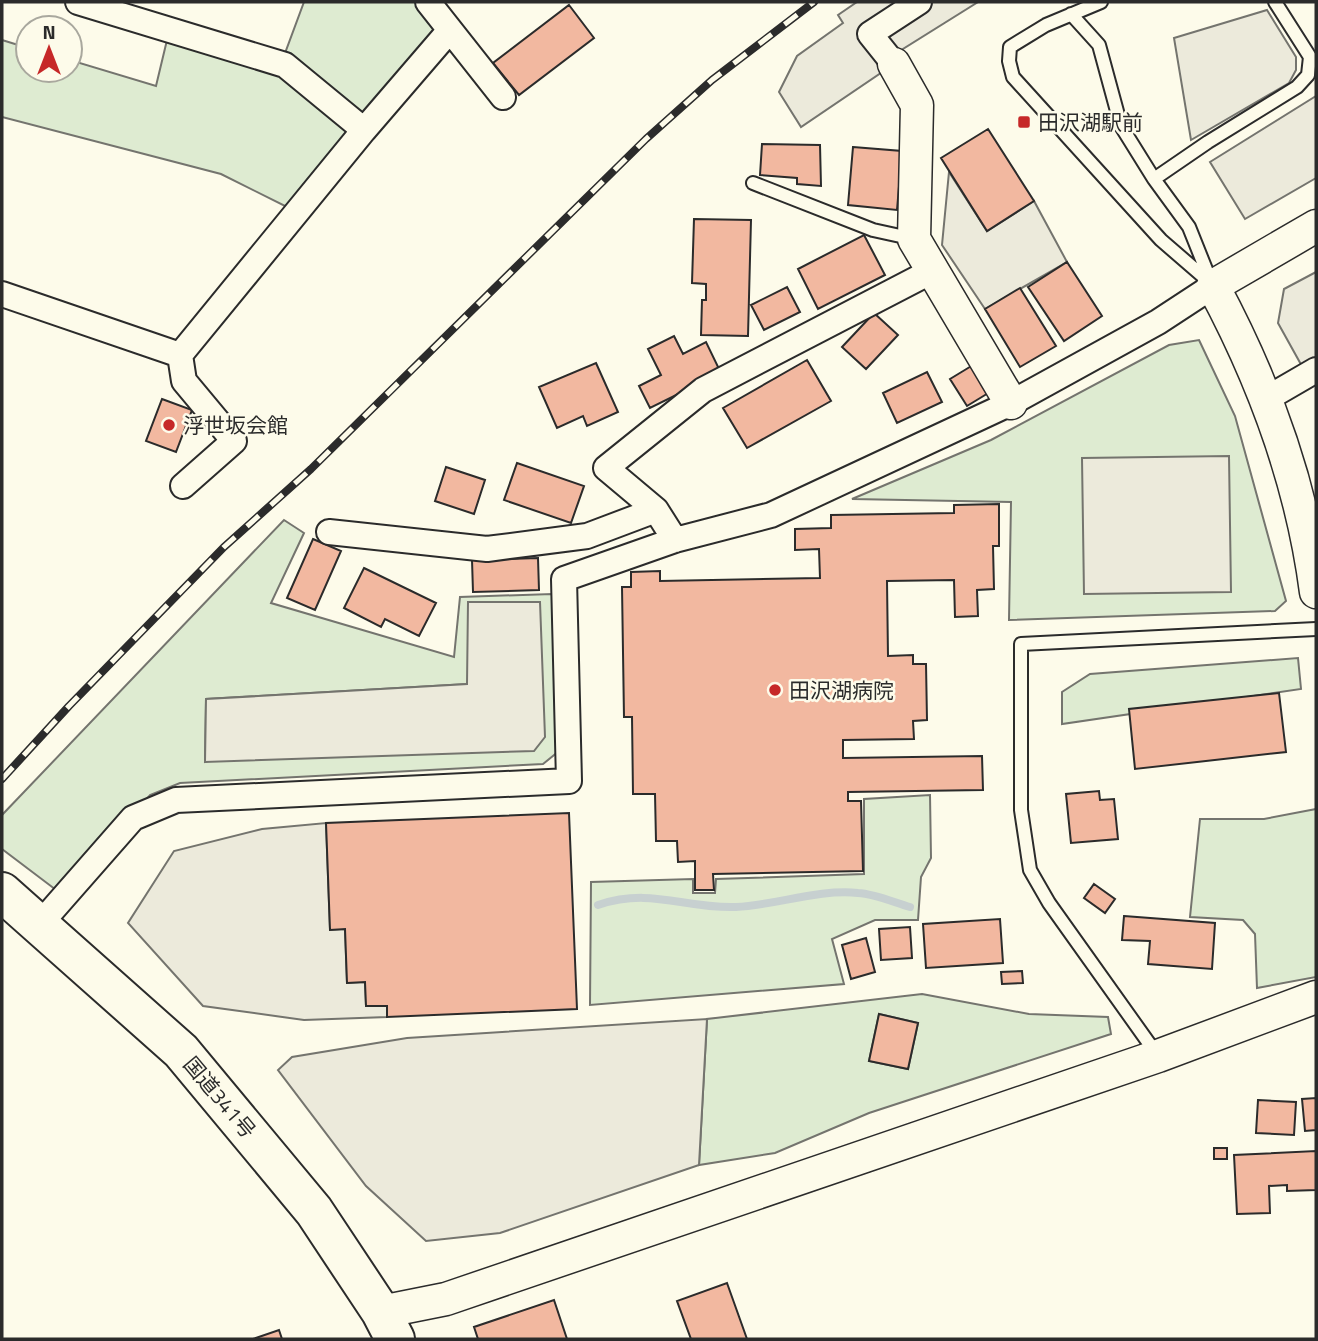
<svg xmlns="http://www.w3.org/2000/svg" width="1318" height="1341" font-family="'Titillium Web','Noto Sans JP',sans-serif">
<style>
.green{fill:#deebd1;stroke:#74746e;stroke-width:2;fill-rule:evenodd}
.parking{fill:#eceadb;stroke:#74746e;stroke-width:2}
.lines{fill:none;stroke-linecap:round;stroke-linejoin:round}
.stream{stroke:#c7d0d0;stroke-width:8}
.building{fill:#f2b8a0;stroke:#2b2b2b;stroke-width:2}
.service-casing{stroke:#2b2b2b;stroke-width:16}
.minor-casing{stroke:#2b2b2b;stroke-width:28}
.tertiary-casing{stroke:#2b2b2b;stroke-width:35}
.trunk-casing{stroke:#2b2b2b;stroke-width:42}
.service{stroke:#fdfbea;stroke-width:12}
.minor{stroke:#fdfbea;stroke-width:24}
.tertiary{stroke:#fdfbea;stroke-width:32}
.trunk{stroke:#fdfbea;stroke-width:38}
.rail-casing{stroke:#2b2b2b;stroke-width:8}
.rail{stroke:#fdfbea;stroke-width:5;stroke-dasharray:16;stroke-linecap:butt}
.poi-dot{fill:#c62828;stroke:#fdfbea;stroke-width:2.5}
.labels{text-anchor:middle;dominant-baseline:central;stroke-width:5;stroke-linejoin:round;paint-order:stroke}
.poi-label{font-size:21px;fill:#2b2b2b;stroke:#fdfbea;text-anchor:start}
.street-label{font-size:21px;fill:#2b2b2b;stroke:#fdfbea}
</style>
<rect width="100%" height="100%" fill="#fdfbea"/>
<path class="green" d="M304 2H419L441 30 362 117 284 56Z
M2 40 28 48V70H70V60L156 86 167 40 283 73 351 131 287 207 221 174 2 117Z
M1199 340 1235 416 1286 601 1275 611 1009 620 1011 502 852 499 991 440 1169 345Z
M284 520 304 533 271 603 454 657 460 597 552 594 559 751 543 764 180 783 150 795 64 896 2 849V815ZM468 684 205 762 206 699Z
M1298 658 1301 689 1062 724V692L1090 674Z
M930 795 931 858 921 877 918 920H875L832 939 844 984 590 1005 591 882 693 879V893H715L716 879 864 874V799Z
M1316 809V977L1257 988 1255 934 1243 920 1190 917 1200 819H1264Z
M922 994 1029 1014 1108 1017 1111 1034 869 1113 775 1153 699 1165 707 1019ZM879 1014 918 1023 908 1069 869 1061Z"/>
<path class="parking" d="M857 2H978L903 49 894 64 801 127 779 92 797 56 843 23 838 15Z
M1267 10 1296 57V70L1289 83 1191 140 1174 38Z
M1316 96V178L1245 219 1210 162Z
M949 172 987 231 1034 201 1067 262 985 309 942 245Z
M1316 272V360L1303 368 1278 323 1284 289Z
M1229 456 1231 592 1084 594 1082 458Z
M468 602H540L545 737 534 751 205 762 206 699 467 684Z
M326 823 330 930 345 929 347 983 365 982 366 1006H387V1017L304 1020 203 1006 128 923 174 851 262 829Z
M707 1019 699 1165 500 1233 426 1241 366 1186 278 1070 292 1057 407 1038Z"/>
<g class="lines">
<path class="stream" d="M598 905C652 887 684 909 736 907 776 905 818 889 858 893 875 894 893 902 910 907"/>
</g>
<path class="building" d="M569 5 594 38 519 95 493 63Z
M988 129 1034 201 987 231 941 158Z
M762 144 820 145 821 186 797 184V178L760 175Z
M853 147 902 151 897 210 848 205Z
M694 219 751 220 748 336 701 335 702 300H706V284L692 283Z
M864 235 885 275 818 309 798 269Z
M1067 262 1102 316 1064 341 1028 287Z
M787 287 800 312 764 330 751 305Z
M1020 288 1056 346 1020 367 985 309Z
M874 313 898 335 866 369 842 347Z
M674 336 683 354 706 342 721 373 650 408 639 386 661 375 648 349Z
M807 360 831 401 747 448 723 408Z
M596 363 618 412 587 426 583 416 557 428 539 387Z
M973 365 990 392 967 406 950 379Z
M927 372 942 402 897 423 883 393Z
M162 399 192 410 176 452 146 441Z
M517 463 584 486 571 523 504 500Z
M446 467 485 480 474 514 435 501Z
M999 504V546H993L994 589 977 590 978 616 955 617 954 580 887 581 888 656 913 655V664H926L927 720 913 721 914 739 843 740V758L982 756 983 790 848 792V801H861L863 871 713 874 714 890H695V861L678 862 677 841H656L655 794H633L632 717H624L622 587H631V572L660 571V581L820 578 819 549 795 550V529L831 528V515L954 513V505Z
M313 539 341 551 315 610 287 598Z
M538 558 539 590 473 592 472 560Z
M364 568 436 603 419 636 385 619 381 627 344 608Z
M1279 693 1286 752 1135 769 1129 709Z
M1099 791 1100 800 1114 799 1118 839 1071 843 1066 794Z
M569 813 577 1009 387 1017V1006H366L365 982 347 983 345 929 330 930 326 823Z
M1094 884 1115 899 1105 913 1084 898Z
M1124 916 1215 923 1212 969 1148 964 1150 941 1122 940Z
M1000 919 1003 963 926 968 923 924Z
M910 927 912 958 881 960 879 929Z
M866 938 875 972 851 979 842 945Z
M1022 971 1023 983 1002 984 1001 972Z
M879 1014 918 1023 908 1069 869 1061Z
M1316 1098V1130L1305 1131 1302 1099Z
M1258 1100 1296 1102 1294 1135 1256 1133Z
M1214 1148H1227V1159H1214Z
M1316 1151V1190L1287 1191V1185L1269 1186 1270 1213 1237 1214 1234 1155Z
M727 1283 747 1339H691L677 1301Z
M554 1300 567 1339H478L474 1327Z
M279 1330 282 1339H253Z"/>
<g class="lines">
<defs>
<path id="service" d="M1101 2 1046 25 1010 47 1009 61 1013 77 1161 240 1213 285
M1071 14 1099 45 1121 126 1154 179 1189 227 1211 282
M1154 179 1208 142 1297 87 1308 75 1310 57 1275 2
M753 183 873 230 914 239
M1158 1056 1049 903 1030 870 1021 810V644L1316 629"/>
<path id="minor" d="M78 2 285 65 364 130
M428 2 503 97
M894 64 870 34 919 2
M2 294 180 355
M1266 399 1316 370
M183 486 234 441 184 381 180 355 364 130 450 30
M329 532 487 549 587 536 656 510
M675 540 656 510 606 468 703 390 932 271
M40 924 133 818 176 800 569 781 564 579 675 540 771 515 1011 403 1158 322 1213 286"/>
<path id="tertiary" d="M894 64 917 105 914 239 1011 403
M1316 226 1213 286C1264 381 1302 484 1316 592
M381 1312 446 1299 1158 1056 1316 997"/>
<path id="trunk" d="M2 892 181 1051 314 1211 381 1312 395 1339"/>
</defs>
<use href="#service" class="service-casing"/>
<use href="#minor" class="minor-casing"/>
<use href="#tertiary" class="tertiary-casing"/>
<use href="#trunk" class="trunk-casing"/>
<use href="#service" class="service"/>
<use href="#minor" class="minor"/>
<use href="#tertiary" class="tertiary"/>
<use href="#trunk" class="trunk"/>
<defs>
<path id="rail" d="M2 779 69 706 224 547 311 469 646 139 712 80 814 2"/>
</defs>
<use href="#rail" class="rail-casing"/>
<use href="#rail" class="rail"/>
</g>
<g class="poi-dot">
<rect x="1017" y="115" width="14" height="14" rx="3.5"/>
<circle cx="169" cy="425" r="7"/>
<circle cx="775" cy="690" r="7"/>
</g>
<g class="labels">
<g class="poi-label">
<text x="1038" y="122">田沢湖駅前</text>
<text x="183" y="425">浮世坂会館</text>
<text x="789" y="690">田沢湖病院</text>
</g>
<g class="street-label">
<text transform="translate(220 1097) rotate(50)">国道341号</text>
</g>
</g>
<rect width="1318" height="1341" fill="none" stroke="#2b2b2b" stroke-width="7"/>
<g transform="translate(49 49)"><circle r="33" fill="#fdfbea" stroke="#a9a89e" stroke-width="2"/>
<path d="M0-5L12 26L0 18L-12 26Z" fill="#c62828"/>
<text y="-10" font-size="19" font-weight="bold" text-anchor="middle" fill="#2b2b2b">N</text>
</g>
</svg>
